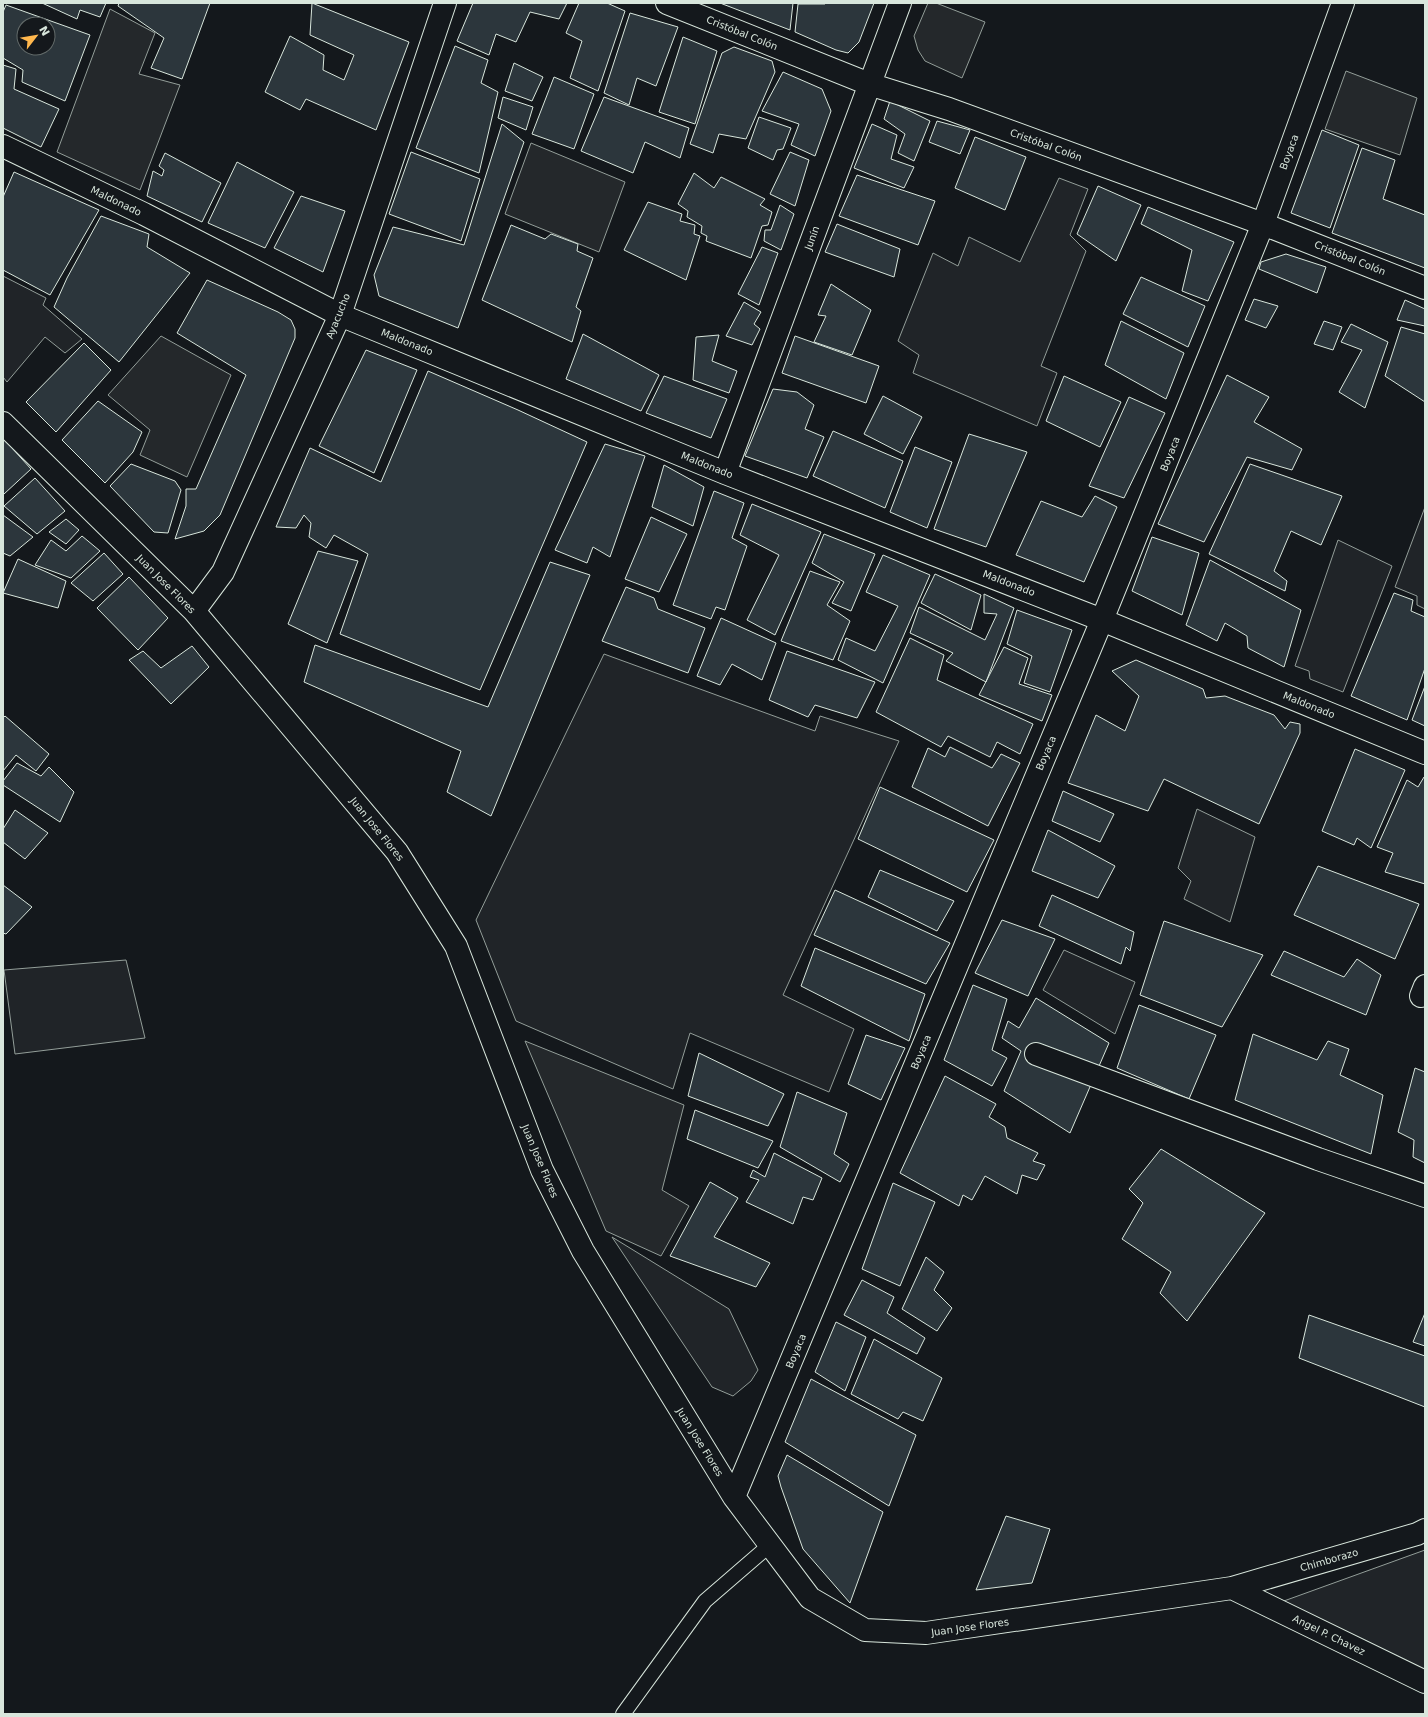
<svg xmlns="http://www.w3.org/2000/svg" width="1428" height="1717" font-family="'DejaVu Sans',sans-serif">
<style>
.green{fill:#202428;stroke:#939e99}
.parking{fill:#24282b;stroke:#939e99}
.building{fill:#2c363c;stroke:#d8e6dc;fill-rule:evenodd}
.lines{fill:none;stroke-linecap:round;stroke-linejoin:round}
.lane-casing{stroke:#d8e6dc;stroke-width:16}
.street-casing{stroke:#d8e6dc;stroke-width:24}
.lane{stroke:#14181c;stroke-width:14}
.street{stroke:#14181c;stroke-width:22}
.labels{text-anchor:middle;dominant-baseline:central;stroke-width:3;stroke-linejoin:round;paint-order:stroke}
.street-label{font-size:10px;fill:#d8e6dc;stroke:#14181c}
</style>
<rect width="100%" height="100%" fill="#14181c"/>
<path class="green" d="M1059 178 1088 189 1070 235 1086 251 1041 366 1057 373 1037 426 913 373 919 355 898 341 933 253 958 266 969 237 1020 262Z
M3 276 46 298 43 305 82 339 65 353 45 337 7 382 3 377Z
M1425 507V609L1417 605V596L1395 587Z
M1338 540 1392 566 1343 692 1310 679 1309 671 1295 666Z
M604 654 815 731 820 716 899 741 783 995 854 1029 829 1092 690 1033 673 1089 516 1021 476 920Z
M1197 809 1255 837 1230 922 1184 899 1191 881 1178 868Z
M1064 950 1135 982 1115 1034 1043 990Z
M126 960 145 1038 15 1054 4 970Z
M612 1237 729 1309 758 1370 751 1381 733 1396 712 1387Z
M1425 1550V1682L1270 1606Z"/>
<path class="parking" d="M928 3H936L985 22 962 78 925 61 918 50 914 36Z
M110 9 155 33 139 74 180 85 140 190 57 152Z
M1346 71 1417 98 1400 155 1325 129Z
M531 143 625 182 599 252 505 214Z
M161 336 231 375 187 477 140 455 150 430 108 395Z
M525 1041 684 1105 662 1190 689 1206 661 1256 606 1231Z"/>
<path class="building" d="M42 3H106L100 17 80 10 77 19Z
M119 3H210L182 79 151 68 164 38 118 6Z
M312 3 409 42 376 130 306 99 300 110 265 92 290 36 324 55 323 70 344 80 354 55 310 35Z
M473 3H567L559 19 530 12 516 42 496 34 489 55 457 41Z
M579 3H607L625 11 598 91 570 78 582 41 566 33Z
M720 3H793L790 30Z
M825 3H874L859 42 848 53 836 50 795 32 798 4H825Z
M6 5 90 35 65 101 22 82 23 70 3 58V12ZM24 24H48V48H24Z
M630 13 678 27 656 86 637 78 629 105 604 93Z
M683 37 717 51 695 124 659 112Z
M455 46 488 60 481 83 498 92 479 173 416 148Z
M734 47 772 61 775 72 746 139 719 134 713 153 690 144 722 53Z
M514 63 543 77 532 101 505 91Z
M3 65 16 69 14 89 59 109 41 147 3 128Z
M783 72 822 89 831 111 815 156 791 145 799 124 762 111Z
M554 77 594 94 574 149 532 134Z
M503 97 533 107 526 130 498 118Z
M604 97 689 128 680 158 645 142 633 173 581 151Z
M890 101 930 121 914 161 898 153 905 134 884 119Z
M759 117 791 128 783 149 777 150 773 160 748 148Z
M937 121 970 130 960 154 929 142Z
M502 124 524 142 458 328 379 296 374 275 393 227 464 245Z
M872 124 897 135 891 159 914 167 904 188 854 168Z
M1322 130 1359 145 1330 228 1291 213Z
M975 137 1026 157 1005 210 955 188Z
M1362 148 1395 160 1383 199 1425 215V268L1332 233Z
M411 152 480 179 461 241 389 214Z
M790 152 809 160 795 206 770 194Z
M165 153 221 183 202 222 147 196 153 171 162 176 164 170 159 166Z
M237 162 294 192 265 248 208 223Z
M14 172 99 210 50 295 3 270V197Z
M694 173 714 188 721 177 765 199 760 205 772 212 768 225 762 226 751 258 706 241 707 236 701 233 702 226 687 217 688 211 678 204Z
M857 175 935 201 918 245 839 216Z
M1098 186 1141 205 1116 261 1077 234Z
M301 196 345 211 323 272 274 248Z
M648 202 682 214 680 221 695 225 694 234 700 236 686 280 624 250Z
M780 205 794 214 781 250 764 241 765 230H771Z
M1148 207 1234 242 1208 301 1182 291 1192 250 1141 224Z
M101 216 149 234 147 247 190 273 119 362 54 307 67 278Z
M837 224 900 249 894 277 825 252Z
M511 225 545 239 551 234 578 244 577 251 593 258 576 307 581 311 572 342 482 300Z
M762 247 778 253 759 305 738 294Z
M1286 254 1326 267 1317 293 1259 269 1261 262Z
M1141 277 1205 306 1188 347 1123 314Z
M207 280 278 312 291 320 295 329V338L220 515 204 531 175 539 186 506V489H196L246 375 177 333Z
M831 284 871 310 852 355 814 342 826 316 818 315Z
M1254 299 1278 306 1266 328 1245 320Z
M1405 300 1425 309V326L1397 320Z
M744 302 761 312 754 324 760 329 752 345 726 336Z
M1121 321 1184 353 1166 399 1105 365Z
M1324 321 1342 327 1333 350 1314 344Z
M1351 324 1388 342 1365 408 1339 392 1362 350 1341 342Z
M1401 327 1425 334V402L1385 376Z
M583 334 659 375 641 411 566 379Z
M719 335 712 361 737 371 729 393 693 380 696 337Z
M795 336 879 366 866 403 782 373Z
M84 343 111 370 56 432 26 402Z
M366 350 417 370 374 473 319 446Z
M428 371 518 410 587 442 480 690 340 634 368 554 334 535 326 548 309 537 311 523 304 515 296 528 276 527 310 448 381 482Z
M1227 375 1269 397 1254 422 1302 449 1292 470 1247 457 1204 542 1158 524Z
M664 376 727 399 711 438 646 413Z
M1064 376 1121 402 1100 447 1046 421Z
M773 389 797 392 814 405 805 429 824 437 807 478 745 456Z
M883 396 922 417 903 454 864 434Z
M1129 397 1165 413 1124 498 1089 486Z
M98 401 142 432 133 452 105 483 62 440Z
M833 431 903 461 885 508 813 476Z
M969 434 1027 452 986 547 934 529Z
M3 438 31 469 4 494 3 493Z
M605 444 645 456 610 557 593 547 587 563 555 550Z
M915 447 952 462 927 528 890 512Z
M131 464 175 481 181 490 168 533 154 532 110 486Z
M1250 464 1342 496 1321 545 1291 531 1274 571 1287 581 1285 591 1209 554Z
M664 465 704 487 693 526 652 507Z
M35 478 65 511 37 534 4 506Z
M714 491 744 503 732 538 747 546 725 610 716 607 711 619 673 605Z
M1095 496 1117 507 1084 582 1016 555 1041 501 1082 517Z
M752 504 821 532 775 635 747 620 779 555 740 535Z
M3 515 33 537 10 556 3 553Z
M651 517 687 534 659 592 625 579Z
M66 519 79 530 66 544 49 532Z
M824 534 875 554 851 611 832 603 844 582 812 563Z
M82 536 100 551 71 578 35 565 51 540 66 551Z
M1152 537 1199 553 1182 615 1132 591Z
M318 551 358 561 327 643 288 624Z
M104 553 123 574 93 601 71 583Z
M883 555 930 575 883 683 838 660 846 638 875 651 898 606 866 592Z
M18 559 66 581 58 608 3 593Z
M1210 560 1301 610 1284 667 1248 648 1247 636 1225 623 1217 641 1186 625Z
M550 562 590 575 491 816 447 792 461 751 304 682 315 645 488 707Z
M810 571 840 582 827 605 850 621 833 660 781 641Z
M935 574 981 595 971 630 921 603Z
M129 577 168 618 138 650 97 608Z
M626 587 654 598 658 609 705 628 688 673 602 641Z
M1394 593 1413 600 1411 611 1425 617V668L1407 720 1351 696Z
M984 594 1014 608 986 682 946 661 953 653 910 633 919 607 985 640 997 614 984 613Z
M1017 610 1072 630 1050 692 1024 683 1032 656 1007 644Z
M721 618 776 643 762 680 732 664 720 685 697 676Z
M910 638 944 655 937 680 1033 724 1020 754 997 742 990 757 948 736 941 747 876 712Z
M192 646 209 667 171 704 129 660 143 651 161 668Z
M1004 647 1028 658 1019 684 1052 695 1042 721 979 695Z
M787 651 875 682 857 718 815 705 808 717 769 700Z
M1136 660 1203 689 1206 698 1225 696 1274 715 1285 729 1290 722 1300 724V733L1259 824 1164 779 1148 811 1068 783 1096 715 1125 731 1139 696 1112 671Z
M1425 686V726L1412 720Z
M5 716 49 754 36 771 16 755 3 771V718Z
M950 747 992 768 1001 754 1020 763 988 826 912 787 928 748 945 757Z
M1355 749 1405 770 1371 848 1357 838 1354 845 1322 831Z
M17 763 41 776 49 767 74 792 60 822 3 785V781Z
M1424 777 1425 778V884L1385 872 1393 853 1377 847 1407 780 1418 787Z
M880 787 994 840 967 892 858 839Z
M1063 791 1114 814 1100 842 1052 821Z
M15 810 48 833 25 859 3 842V829Z
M1048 830 1115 866 1098 898 1032 871Z
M1318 866 1419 904 1395 959 1294 915Z
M880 870 954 901 937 931 868 897Z
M3 885 32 907 6 934 3 933Z
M835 890 950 943 926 984 814 935Z
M1052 895 1134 932 1130 951 1126 947 1121 964 1039 926Z
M1002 920 1055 939 1028 996 975 973Z
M1164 921 1263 955 1222 1027 1140 995Z
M815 948 925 994 909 1041 801 986Z
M1284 951 1344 977 1357 959 1381 975 1366 1015 1271 975Z
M973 985 1007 999 992 1050 1007 1058 992 1086 944 1060Z
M1036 998 1109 1043 1070 1133 1004 1091 1021 1051 1002 1038 1008 1021 1019 1028Z
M1139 1005 1216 1035 1189 1099 1117 1068Z
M1253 1034 1317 1060 1328 1041 1349 1049 1340 1075 1383 1095 1371 1154 1235 1100Z
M866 1035 905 1048 881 1100 848 1084Z
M699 1053 784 1094 768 1126 688 1096Z
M1415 1068 1425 1072V1163L1413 1157 1414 1140 1398 1132Z
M945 1076 996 1104 989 1117 1005 1127 1007 1138 1038 1153 1033 1161 1045 1165 1037 1180 1022 1175 1017 1194 985 1176 972 1200 963 1195 959 1206 900 1173Z
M797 1092 847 1113 834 1154 849 1164 840 1182 780 1147Z
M695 1110 773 1141 758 1168 687 1139Z
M1161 1149 1265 1213 1187 1321 1160 1293 1171 1272 1122 1239 1143 1203 1129 1189Z
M774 1153 822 1178 813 1200 803 1197 793 1224 746 1202 759 1180 750 1177 753 1170 765 1177Z
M710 1182 738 1198 714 1237 770 1263 756 1287 670 1256Z
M893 1183 935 1202 900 1286 862 1269Z
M926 1257 944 1272 934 1290 952 1308 937 1331 902 1309Z
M862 1280 894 1297 887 1313 925 1338 917 1354 844 1315Z
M1425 1313V1346L1413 1342Z
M1309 1315 1425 1356V1407L1299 1358Z
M836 1322 866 1337 845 1391 815 1372Z
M874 1339 942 1378 923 1421 903 1412 898 1419 851 1394Z
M811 1379 916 1435 889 1506 785 1442Z
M787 1455 883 1512 850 1603 803 1549 781 1487 778 1476Z
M1006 1516 1050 1529 1032 1583 976 1590Z"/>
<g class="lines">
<defs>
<path id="lane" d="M623 1714 705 1601 771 1544"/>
<path id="street" d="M667 3 869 84 949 109 1263 224 1425 288
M3 146 144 214 340 315 725 473 1102 620 1425 753
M3 423 194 611 397 852 456 946 542 1170 583 1251 734 1497 810 1598 865 1630 926 1633 1232 1588 1417 1534 1425 1530
M725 473 900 3
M194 611 223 572 340 315 445 3
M1421 996 1425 986
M1036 1054 1318 1159 1425 1196
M734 1497 1102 620 1263 224 1343 3
M1232 1588 1425 1682"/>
</defs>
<use href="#lane" class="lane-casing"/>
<use href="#street" class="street-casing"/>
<use href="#lane" class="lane"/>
<use href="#street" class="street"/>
</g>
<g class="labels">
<g class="street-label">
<text transform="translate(742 33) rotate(22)">Cristóbal Colón</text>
<text transform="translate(1046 145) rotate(20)">Cristóbal Colón</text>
<text transform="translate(1289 152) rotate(-70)">Boyaca</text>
<text transform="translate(116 201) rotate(26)">Maldonado</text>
<text transform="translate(812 238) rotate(-70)">Junín</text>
<text transform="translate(1350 258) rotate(22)">Cristóbal Colón</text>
<text transform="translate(338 316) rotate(-68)">Ayacucho</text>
<text transform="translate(407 342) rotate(22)">Maldonado</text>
<text transform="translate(1170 454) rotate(-68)">Boyaca</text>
<text transform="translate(707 465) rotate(22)">Maldonado</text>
<text transform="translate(1009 583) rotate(21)">Maldonado</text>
<text transform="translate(166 584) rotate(45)">Juan Jose Flores</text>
<text transform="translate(1309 705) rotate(22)">Maldonado</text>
<text transform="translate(1046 753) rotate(-67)">Boyaca</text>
<text transform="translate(377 829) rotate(51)">Juan Jose Flores</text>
<text transform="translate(921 1052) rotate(-67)">Boyaca</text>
<text transform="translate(540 1161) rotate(67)">Juan Jose Flores</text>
<text transform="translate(796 1351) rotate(-67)">Boyaca</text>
<text transform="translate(700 1442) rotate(58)">Juan Jose Flores</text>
<text transform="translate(1329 1560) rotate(-16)">Chimborazo</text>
<text transform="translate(970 1627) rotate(-8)">Juan Jose Flores</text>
<text transform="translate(1329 1635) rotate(26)">Angel P. Chavez</text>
</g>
</g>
<rect width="1428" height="1717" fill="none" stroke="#d8e6dc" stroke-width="8"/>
<g transform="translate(36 36) rotate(59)"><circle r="19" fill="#14181c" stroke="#626a69"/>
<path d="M0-3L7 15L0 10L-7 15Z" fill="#ffb74d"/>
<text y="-6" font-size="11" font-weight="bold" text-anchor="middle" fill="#d8e6dc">N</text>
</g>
</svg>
